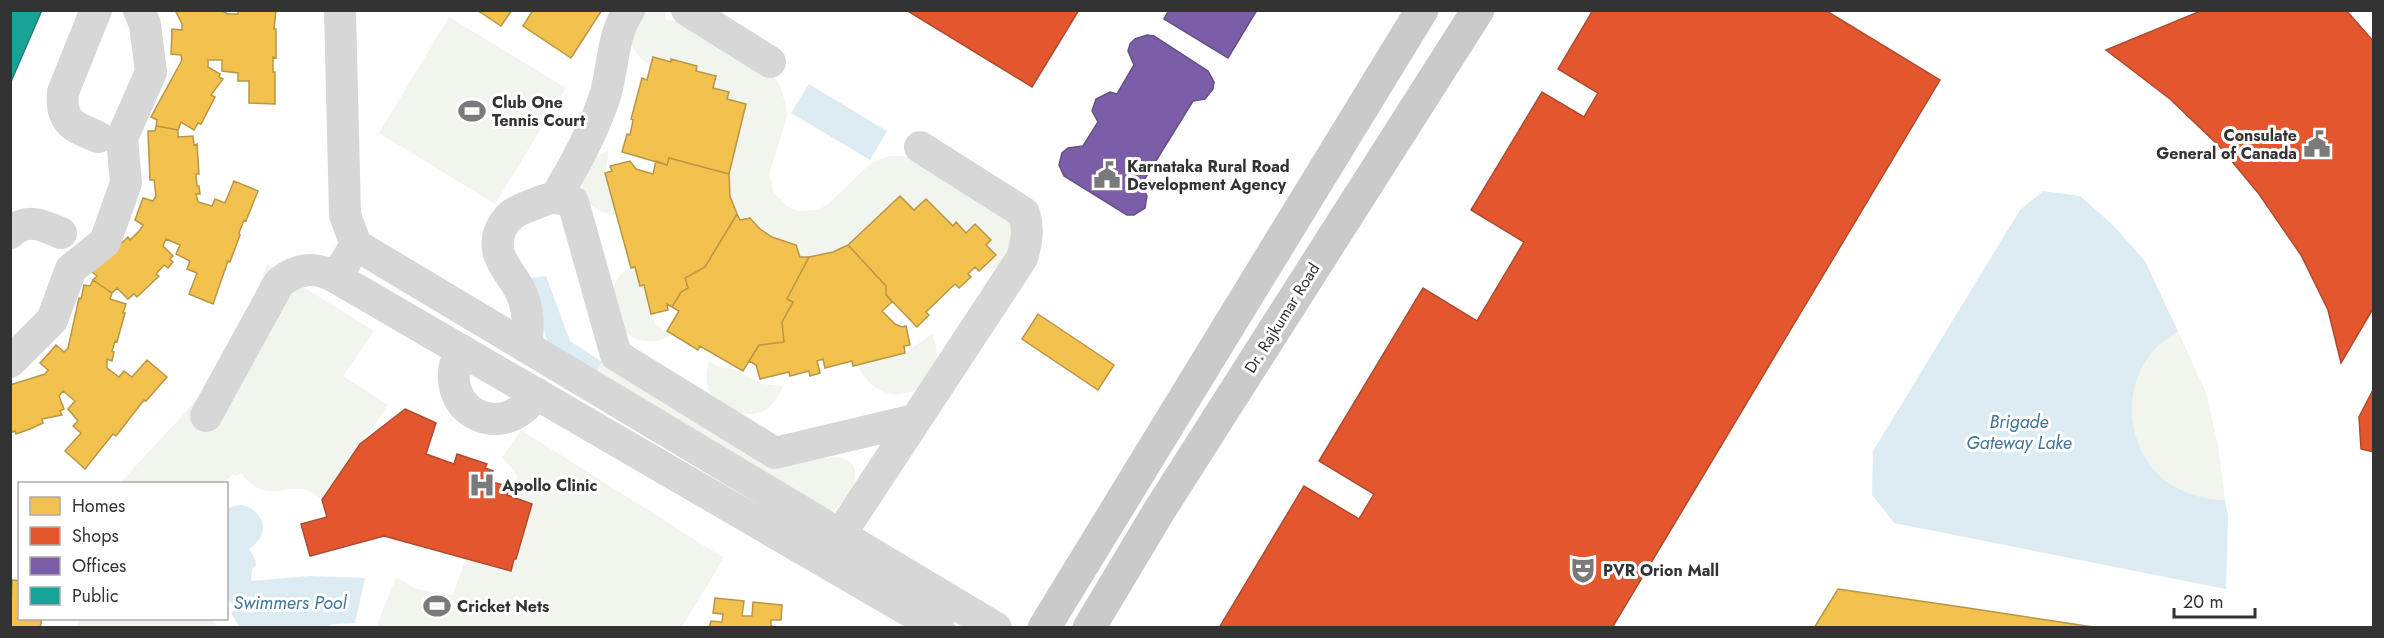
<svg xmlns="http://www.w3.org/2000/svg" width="2384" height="638" font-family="Jost,sans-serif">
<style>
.green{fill:#f1f5ed}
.water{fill:#ddebf3}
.homes{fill:#f2c14e;stroke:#b99646;stroke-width:1.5}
.shops{fill:#e4572e;stroke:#af4c30;stroke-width:1.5}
.offices{fill:#7b5ea7;stroke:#655184;stroke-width:1.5}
.public{fill:#17a398;stroke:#1f817a;stroke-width:1.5}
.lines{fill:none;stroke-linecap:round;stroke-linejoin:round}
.minor{stroke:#d7d7d7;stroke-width:32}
.major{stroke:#cacaca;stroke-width:33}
.labels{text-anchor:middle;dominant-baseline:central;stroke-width:6;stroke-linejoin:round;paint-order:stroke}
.poi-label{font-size:16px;font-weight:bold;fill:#333;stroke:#fff;text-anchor:start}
.street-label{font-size:16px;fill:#333;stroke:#fff}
.water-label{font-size:18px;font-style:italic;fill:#3f7597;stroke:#fff}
</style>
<rect width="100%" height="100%" fill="#fff"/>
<path class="green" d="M643 11H665L666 20 685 22 773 76 780 85 786 106 787 117 769 174 774 193 788 207 798 211 818 210 827 205 871 163 889 156H901L912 158 1011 220 1017 238 998 268 979 271 996 255 986 245 991 240 975 224 966 233 956 222 953 226 926 199 914 210 861 235 833 252 817 256 800 257 796 245C776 241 763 233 750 218L740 220C718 179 734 146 746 104L727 99 728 92 713 88 716 76 696 71 697 66 672 59 671 62 653 58 650 65C640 59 635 53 631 42Z
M449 17 566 88 495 204 379 133Z
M609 150 605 173 616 215C596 213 586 204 581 184L592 158Z
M267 264 374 331 343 376 388 405 322 500C293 471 271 512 241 473L237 476 233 474 224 483 119 484 216 379 244 326Z
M635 267 640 286 644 285 655 324 673 335C613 366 592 275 635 267Z
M2178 331 2206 393 2218 445 2225 500C2203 499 2183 494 2165 480 2128 450 2121 393 2150 355 2157 345 2168 338 2178 331Z
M932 334C956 388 882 421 858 365L905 353Z
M709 361 718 367 733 369 762 384 783 386C772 413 754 421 728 408 707 397 703 384 709 361Z
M602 362 761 457C770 459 779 463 788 463 804 465 830 453 844 459 872 469 843 509 826 514L592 380Z
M521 430 724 558 682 627 376 628 396 577 416 589 453 595 466 558 516 559 532 505 507 495 518 476 502 457Z
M79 618 212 619 218 627H77Z"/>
<path class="water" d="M809 84 887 131 870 160 791 113Z
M2043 191 2080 196 2113 225 2145 261 2174 323 2178 331C2168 338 2157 345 2150 355 2121 393 2128 450 2165 480 2183 494 2203 499 2225 500L2228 516 2226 589 1894 523 1872 495 1873 451 2020 210Z
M546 276 570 341 602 362 592 380 551 356 531 278Z
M243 505C267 513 270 535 249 549L255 559 256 566 252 569 251 581 310 576 365 578 355 623 333 624 325 628 240 627 231 613 236 608 227 599 226 510 233 506Z"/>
<path class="homes" d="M175 10H220L228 14H238V10H276L274 29H276V58L273 57V72H275V104L249 103V81H238V73L222 71V60H208V67L220 74 219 77 223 79 211 95 215 97 201 124 198 123 194 130 181 122 178 130 156 126 157 120 151 117 182 60 181 55 171 54 172 29 182 30V24Z
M477 10H512L501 26Z
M533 10H602L571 58 523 26Z
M653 57 671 62V59L697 66 696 71 716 76 713 88 729 92 727 99 746 104 729 174 669 158 667 165 622 152 627 134 630 135 633 120 631 119 642 78 647 80Z
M156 126 178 130V137L193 136 194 145 197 144 199 174H196L197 186H199L200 194H196L198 202 212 206 215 199 225 203 234 181 258 191 246 221 244 220 239 233 240 235 230 262 228 261 213 304 189 294 197 273 187 269 190 261 176 254 180 245 166 239 163 246 173 256 170 259 173 262 168 268 164 265 156 274 159 276 137 297 134 294 128 299 117 288 112 293 93 280 97 276 92 272 128 237 130 240 140 230 143 225 135 220 143 198 153 201 156 196 154 180H150L148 131H155Z
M669 158 729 174 730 196 737 214 705 267 685 278 688 288 681 292 672 307 667 304 668 310 651 314 644 285 640 286 635 267 631 268 605 173 612 171 610 166 630 161 636 169 653 174 656 161 667 165Z
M900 196 914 210 926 199 953 226 956 222 966 233 975 224 991 240 986 245 996 255 979 271 975 267 968 274 971 277 959 288 955 284 926 312 929 315 917 327 886 295V286L848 245Z
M737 214 740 220 750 218 760 229 772 237 796 245 800 257H809L787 299 793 302 782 322 784 342 759 345 743 371 700 346 698 350 667 331 679 311 672 307 681 292 688 288 685 278 705 267Z
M848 245 886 286V295L892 302 882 311 895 324 902 327 906 326 910 345 904 346 905 353 853 366 852 361 825 368 823 359 817 361 820 373 810 376 809 371 790 376 789 372 760 379 756 365 749 361 759 345 784 342 782 322 793 302 787 299 809 257 833 252Z
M93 280 112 293 110 299 126 304 123 313H125L117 342 115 341 112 351 114 352 112 361 107 359V368L119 377 124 371 132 377 147 360 167 377 146 401 144 400 116 436 113 434 85 469 65 451 81 433 73 426 78 421 68 409 75 401 63 391 59 396 64 409 60 411 62 415 42 419 43 423 30 429 16 434 15 431 10 433V385L45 374 48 370 40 363 50 352 56 345 64 352 68 348 79 298 81 299 84 285 90 286Z
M1038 314 1114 365 1098 390 1022 339Z
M12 580 20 581V618H42L40 628H10Z
M1838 589 1968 608 2100 628H1814Z
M715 598 744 601 742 616H752L753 602 782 605 781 620H771V626L781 628H709L711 621 722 622 723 614 713 613Z"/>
<path class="shops" d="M906 10H1079L1032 87Z
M1593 10H1825L1940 80 1612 628H1219L1304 486 1359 519 1374 494 1319 461 1423 288 1477 321 1524 242 1471 210 1542 92 1584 117 1598 93 1558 69Z
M2203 10H2346L2374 42V307L2341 363 2328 310 2301 255 2259 194 2220 147 2170 99 2106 50Z
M2374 388V452L2361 449 2359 417Z
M405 409 436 423 426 454 454 464 457 454 487 464 485 468 493 471 489 481 510 487 507 495 532 504 516 559H514L511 571 384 536 310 556 301 524 327 517 322 500 360 444Z"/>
<path class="offices" d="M1169 10H1257L1228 58 1164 19Z
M1147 35 1154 36 1208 71 1214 82 1213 89 1205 99 1193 101 1141 185 1147 196 1145 208 1134 215H1127L1064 176 1059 165 1062 153 1068 148 1083 146 1098 122 1092 111 1096 99 1110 92 1117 94 1134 65 1128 51 1130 44 1135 39Z"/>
<path class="public" d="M10 10H42L10 84Z"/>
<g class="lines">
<path class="minor" d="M96 10 63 92C60 122 73 127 98 137
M340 10 345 215 356 245 344 264
M687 10 770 62
M555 198C574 167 592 134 604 99 614 69 611 37 629 10
M10 233C27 217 42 225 61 233
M356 245 996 628
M526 347C529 329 529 314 523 297 518 283 508 273 502 261 491 240 502 216 524 208 533 205 545 198 555 198 560 198 567 201 573 202L616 355 775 453 914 420
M461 350C431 407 502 448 536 393
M10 362 52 320 71 269 105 242 126 183 122 138 151 72 145 25 139 10
M206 416 279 283C297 268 315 266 335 277L939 628
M840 535 1022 258C1027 242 1029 229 1024 213L920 147"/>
<path class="major" d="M1044 628 1422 10
M1089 628 1159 511 1478 10"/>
</g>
<defs>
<symbol id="stadium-bare" viewBox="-9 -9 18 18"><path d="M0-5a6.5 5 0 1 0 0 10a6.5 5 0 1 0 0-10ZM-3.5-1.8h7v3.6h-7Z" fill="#7a7a7a" stroke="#fff" stroke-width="2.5" paint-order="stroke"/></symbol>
<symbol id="civic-bare" viewBox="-9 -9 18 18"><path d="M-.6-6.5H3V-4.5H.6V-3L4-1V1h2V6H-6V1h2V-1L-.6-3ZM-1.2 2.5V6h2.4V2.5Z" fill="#7a7a7a" stroke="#fff" stroke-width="2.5" paint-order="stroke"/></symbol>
<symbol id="hospital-bare" viewBox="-9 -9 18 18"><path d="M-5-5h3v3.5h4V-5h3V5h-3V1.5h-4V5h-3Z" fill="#7a7a7a" stroke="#fff" stroke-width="2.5" paint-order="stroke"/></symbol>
<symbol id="theatre-bare" viewBox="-9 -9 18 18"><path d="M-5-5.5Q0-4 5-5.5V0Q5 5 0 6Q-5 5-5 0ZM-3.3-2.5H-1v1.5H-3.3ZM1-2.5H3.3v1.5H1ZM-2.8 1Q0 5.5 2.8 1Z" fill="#7a7a7a" stroke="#fff" stroke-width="2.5" paint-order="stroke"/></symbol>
</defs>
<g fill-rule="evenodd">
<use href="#stadium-bare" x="453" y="92" width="38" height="38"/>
<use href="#civic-bare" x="2298" y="125" width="38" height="38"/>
<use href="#civic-bare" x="1088" y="156" width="38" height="38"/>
<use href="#hospital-bare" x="463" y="466" width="38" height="38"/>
<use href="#theatre-bare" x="1564" y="551" width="38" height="38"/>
<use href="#stadium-bare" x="418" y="587" width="38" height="38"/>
</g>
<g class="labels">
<g class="poi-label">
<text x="492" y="102">Club One<tspan x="492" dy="18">Tennis Court</tspan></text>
<text x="2297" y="135" text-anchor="end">Consulate<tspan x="2297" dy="18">General of Canada</tspan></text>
<text x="1127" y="166">Karnataka Rural Road<tspan x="1127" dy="18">Development Agency</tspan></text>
<text x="502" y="485">Apollo Clinic</text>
<text x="1603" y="570">PVR Orion Mall</text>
<text x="457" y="606">Cricket Nets</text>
</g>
<g class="street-label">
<text transform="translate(1282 318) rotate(-58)">Dr. Rajkumar Road</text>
</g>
<g class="water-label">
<text x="2019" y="422">Brigade<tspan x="2019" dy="21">Gateway Lake</tspan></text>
<text x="290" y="603">Swimmers Pool</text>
</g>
</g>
<rect width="2384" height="638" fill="none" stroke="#333333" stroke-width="24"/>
<rect x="18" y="482" width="210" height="138" fill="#ffffff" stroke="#adadad" stroke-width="1.5"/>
<rect x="30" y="497" width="30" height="18" fill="#f2c14e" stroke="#adadad" stroke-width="1.5"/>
<text x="72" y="512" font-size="18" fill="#333333">Homes</text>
<rect x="30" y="527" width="30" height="18" fill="#e4572e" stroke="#adadad" stroke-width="1.5"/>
<text x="72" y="542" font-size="18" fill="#333333">Shops</text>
<rect x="30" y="557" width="30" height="18" fill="#7b5ea7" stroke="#adadad" stroke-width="1.5"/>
<text x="72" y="572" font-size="18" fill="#333333">Offices</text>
<rect x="30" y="587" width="30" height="18" fill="#17a398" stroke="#adadad" stroke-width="1.5"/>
<text x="72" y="602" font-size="18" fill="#333333">Public</text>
<path d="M2174 608v9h81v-9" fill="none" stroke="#333333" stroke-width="3"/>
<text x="2183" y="608" font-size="18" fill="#333333" stroke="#ffffff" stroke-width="4.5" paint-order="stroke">20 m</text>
</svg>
